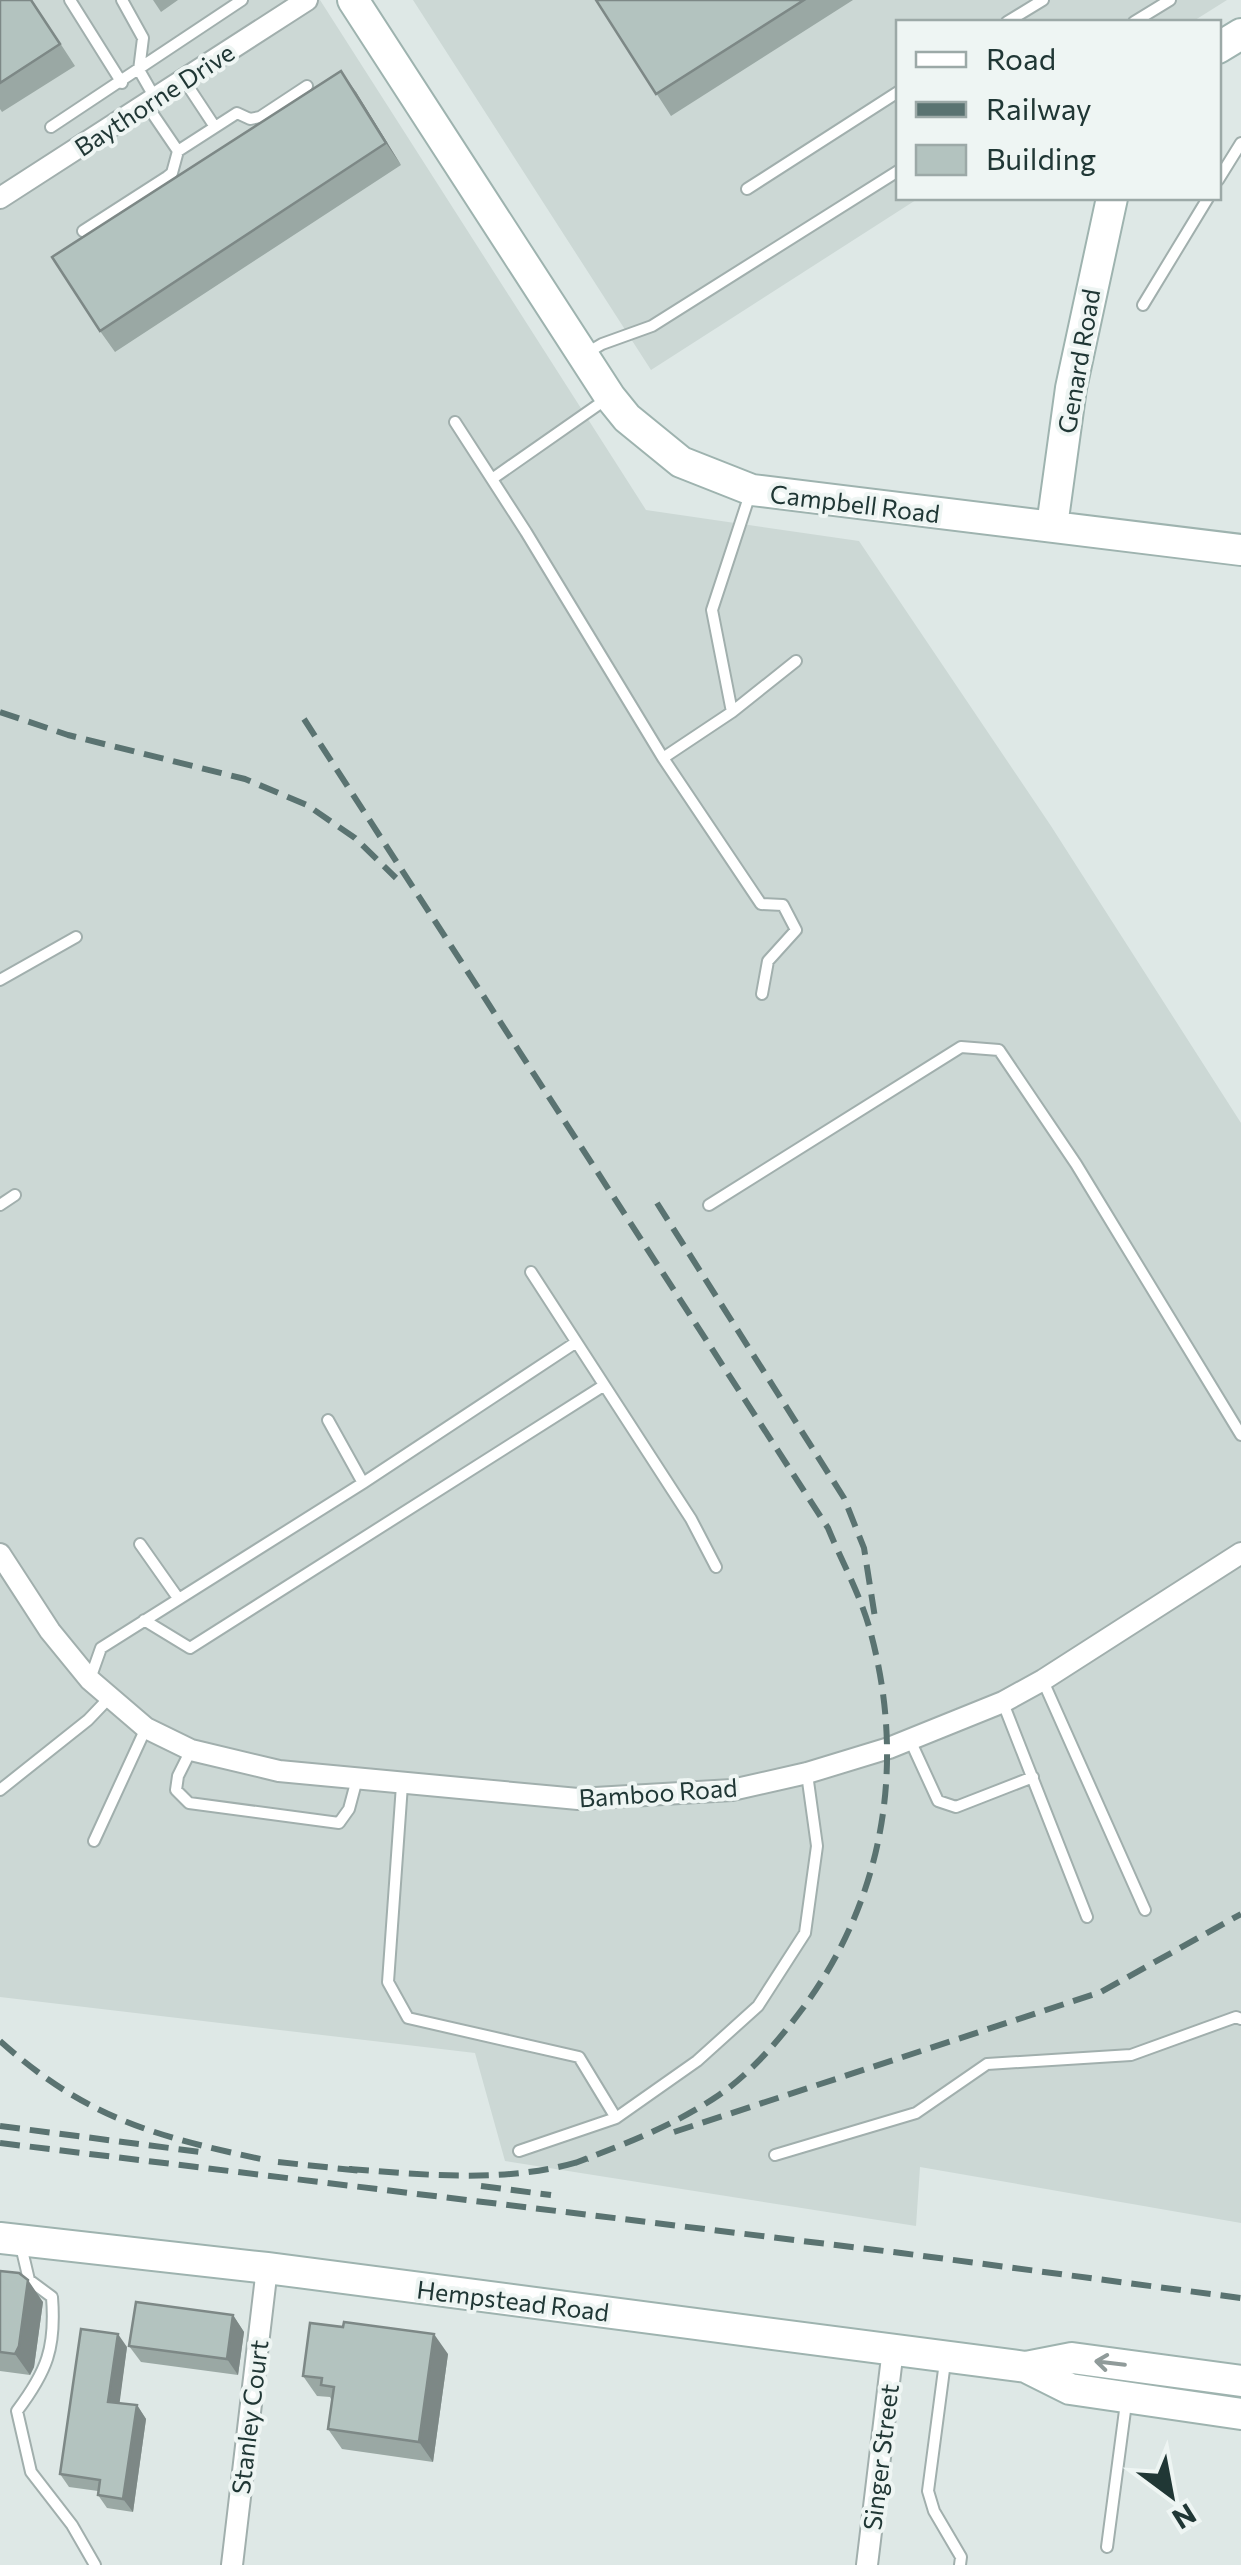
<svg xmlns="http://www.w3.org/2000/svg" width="1241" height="2565" font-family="Commissioner,sans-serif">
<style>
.built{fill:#ccd8d5}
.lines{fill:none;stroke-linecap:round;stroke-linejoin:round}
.lane-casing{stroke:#a1afad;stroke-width:14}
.street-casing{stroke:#a1afad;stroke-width:24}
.secondary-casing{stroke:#9eb3af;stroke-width:34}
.lane{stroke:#fff;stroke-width:10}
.street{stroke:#fff;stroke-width:20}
.secondary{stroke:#fff;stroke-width:30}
.rail{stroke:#5a7371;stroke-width:6;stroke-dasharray:20 10;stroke-linecap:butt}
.wall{fill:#9aa8a4}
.shaded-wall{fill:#7d8886}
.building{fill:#b3c3bf;stroke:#7d8886;stroke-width:2.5}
.oneway{stroke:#909b9a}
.labels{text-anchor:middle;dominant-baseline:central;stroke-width:8;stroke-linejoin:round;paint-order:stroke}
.street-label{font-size:25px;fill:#203735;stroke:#eef5f3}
</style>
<rect width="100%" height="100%" fill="#dee8e6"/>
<path class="built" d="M0 0H320L646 510 859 541 1051 826 1241 1123V2223L920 2167 916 2226 505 2161 475 2053 0 1997Z
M413 0H1227L1192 22H898V198H919L651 370Z"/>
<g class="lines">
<defs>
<path id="lane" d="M70 0 122 83
M122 0 143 38 139 70 155 98
M1007 22 1043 0
M1134 22 1170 0
M184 80 215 127
M146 104 178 151
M51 127 242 0
M1218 180 1241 143
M747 189 898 92
M83 231 167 177 172 173 178 151 237 113 250 119 260 117 307 86
M1143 305 1208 198
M585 354 602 344 652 326 898 171
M455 422 526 532 663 758 761 904 783 905 796 930 768 961 762 994
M492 479 605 400
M732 712 712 610 751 491
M663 758 732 712 796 661
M0 980 76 937
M0 1205 15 1195
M709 1205 961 1047 999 1050 1076 1164 1241 1435
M531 1272 691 1519 716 1567
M328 1420 363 1483
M140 1544 178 1598
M144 1620 190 1648 603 1386
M90 1679 101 1648 363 1483 575 1343
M1043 1681 1145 1910
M1003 1703 1087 1917
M910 1740 938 1801 956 1807 1033 1777
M191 1750 178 1776 176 1790 189 1803 339 1823 349 1809 357 1779
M402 1785 388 1982 408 2018 579 2057 616 2118
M0 1790 88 1720 110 1697
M94 1841 146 1728
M519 2151 616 2118 697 2061 758 2006 805 1933 817 1846 807 1774
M775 2155 916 2113 987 2064 1131 2055 1236 2017 1241 2019
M21 2246 29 2280 52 2297C56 2348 47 2371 17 2411L31 2472 72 2525 95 2565
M945 2362 928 2491 934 2511 961 2557 960 2565
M1107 2547 1126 2403"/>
<path id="street" d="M0 198 307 0
M0 1554 50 1631 90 1680 146 1728 191 1750 279 1771 578 1799 732 1790 807 1773 889 1748 1003 1702 1043 1680 1241 1553
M232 2565 267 2268
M867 2565 893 2349"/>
<path id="secondary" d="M353 0 610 397 627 418 681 462 752 490 1241 550
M1218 48 1241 34
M1052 526 1071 388 1112 198
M0 2238 267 2268 1026 2367 1070 2389 1241 2414
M1026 2367 1072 2358 1241 2381"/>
</defs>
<use href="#lane" class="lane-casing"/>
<use href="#street" class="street-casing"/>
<use href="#secondary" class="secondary-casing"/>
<use href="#lane" class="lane"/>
<use href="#street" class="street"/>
<use href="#secondary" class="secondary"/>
<path class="rail" d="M0 712 68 735 245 779 307 805 355 838 396 878
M304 719 828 1528C842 1562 862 1598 871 1634 906 1765 884 1898 803 2008 779 2040 752 2072 719 2095 675 2125 625 2144 575 2163
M657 1203 844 1498 864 1548 876 1624
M0 2041C88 2120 158 2137 270 2161
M0 2126 208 2153
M674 2132 1101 1992 1241 1914
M0 2143 901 2253 1241 2298
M278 2162 362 2171
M349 2169C428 2175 511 2184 588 2159
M481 2186 551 2195"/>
</g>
<path class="wall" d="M0 0H32L75 66 2 112 0 109Z
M153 0H178L161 12Z
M596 0H853L671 116Z
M356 92 401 165 115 352 100 331Z
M0 2271 43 2302 34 2367 30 2375 0 2371Z
M233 2315 244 2332 238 2375 141 2362 129 2346Z
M127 2347 119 2403 137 2405 146 2419 133 2512 107 2508 98 2495V2491L69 2487 60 2474Z
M448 2354 433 2462 342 2449 328 2429 332 2401 330 2397 317 2396 303 2376Z"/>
<path class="shaded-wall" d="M341 71 356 92 401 165 386 143Z
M28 2280 43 2302 34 2367 30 2375 15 2354Z
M233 2315 244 2332 238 2375 227 2359Z
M118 2334 127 2347 118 2415 108 2402Z
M434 2334 448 2354 433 2462 419 2442Z
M137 2405 146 2419 133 2512 123 2499Z"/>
<path class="building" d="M0 0H31L60 44 0 83Z
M596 0H804L656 94Z
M341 71 386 143 100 331 52 257Z
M0 2271 19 2273 28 2280 19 2346 15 2354 0 2352Z
M136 2302 233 2315 227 2359 129 2346Z
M344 2322 434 2334 419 2442 328 2429 334 2387 321 2385 322 2378 303 2376 310 2323 343 2327Z
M81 2329 118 2334 108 2402 137 2405 123 2499 98 2495 100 2480 60 2474Z"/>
<defs><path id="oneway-shaft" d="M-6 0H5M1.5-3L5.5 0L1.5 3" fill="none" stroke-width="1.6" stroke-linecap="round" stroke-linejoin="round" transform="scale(2.5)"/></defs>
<use class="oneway" href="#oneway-shaft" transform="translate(1110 2363) rotate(-173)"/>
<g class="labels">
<g class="street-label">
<text transform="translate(154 99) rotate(-33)">Baythorne Drive</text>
<text transform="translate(1078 361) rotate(-80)">Genard Road</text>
<text transform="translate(855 503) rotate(7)">Campbell Road</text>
<text transform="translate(658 1792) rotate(-4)">Bamboo Road</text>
<text transform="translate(513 2300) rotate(7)">Hempstead Road</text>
<text transform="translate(249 2417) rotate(-83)">Stanley Court</text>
<text transform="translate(880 2457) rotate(-83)">Singer Street</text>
</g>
</g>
<rect x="896" y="20" width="325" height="180" fill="#eef5f3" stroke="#9ca9a7" stroke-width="2.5"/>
<rect x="916" y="52" width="50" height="15" fill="#ffffff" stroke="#9ca9a7" stroke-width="2.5"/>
<text x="986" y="70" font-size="30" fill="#203735">Road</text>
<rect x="916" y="102" width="50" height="15" fill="#5a7371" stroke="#9ca9a7" stroke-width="2.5"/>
<text x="986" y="120" font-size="30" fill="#203735">Railway</text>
<rect x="916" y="145" width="50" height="30" fill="#b3c3bf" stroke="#9ca9a7" stroke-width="2.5"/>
<text x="986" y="170" font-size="30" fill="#203735">Building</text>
<g transform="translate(1171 2495) rotate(148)" stroke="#eef5f3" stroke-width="8" paint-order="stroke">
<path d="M0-8L18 38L0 25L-18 38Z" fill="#203735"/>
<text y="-15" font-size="28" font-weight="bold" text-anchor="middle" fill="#203735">N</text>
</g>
</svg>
